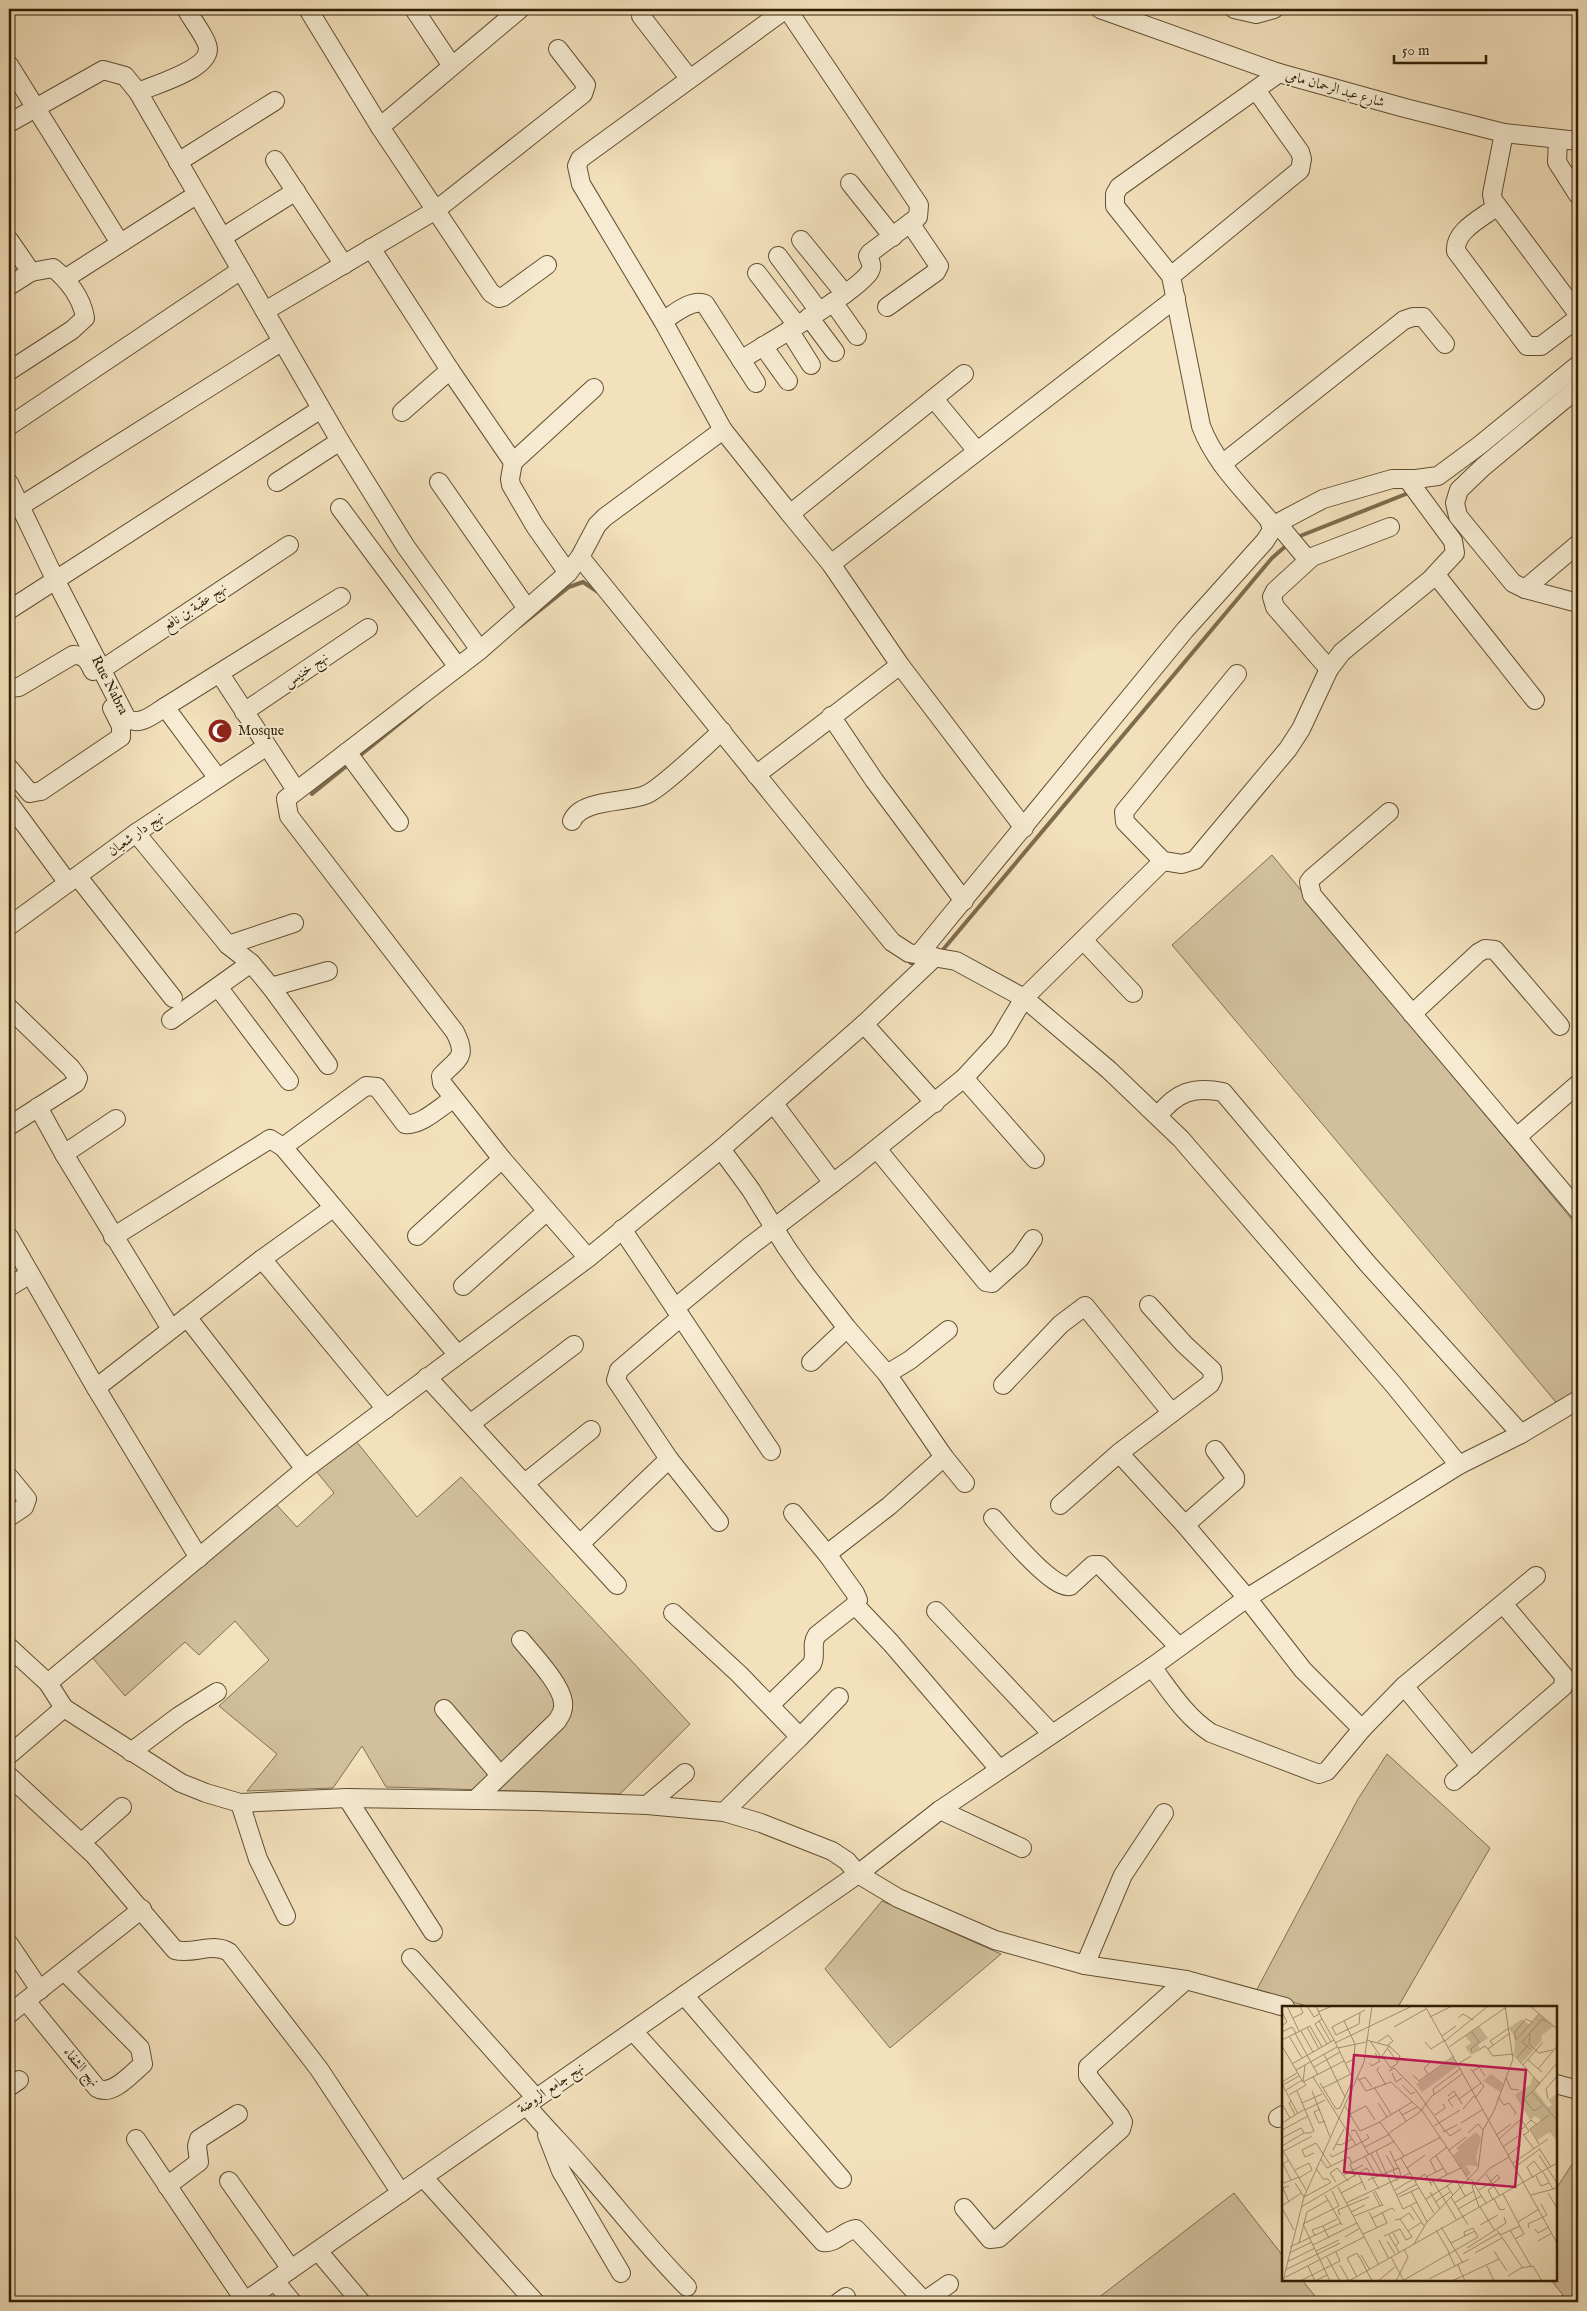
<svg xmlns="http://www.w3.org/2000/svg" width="1587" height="2311" font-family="'IM FELL English',Amiri,serif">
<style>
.green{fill:#d2c09d;stroke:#817050}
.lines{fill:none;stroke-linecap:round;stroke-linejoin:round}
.stream{stroke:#7d6c4d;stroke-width:4}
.minor-casing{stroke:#615032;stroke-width:20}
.minor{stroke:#f7ecd3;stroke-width:18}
.labels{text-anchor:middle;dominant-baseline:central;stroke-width:4;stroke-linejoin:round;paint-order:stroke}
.street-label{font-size:14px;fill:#301f04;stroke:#f7ecd3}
.poi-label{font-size:14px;fill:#301f04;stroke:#f7ecd3;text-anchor:start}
.inset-road{fill:none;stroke:#a59372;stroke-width:1}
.view{fill:#c2185b;fill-opacity:0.15;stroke:#c2185b;stroke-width:2.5}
.inset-edge{fill:none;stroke:#301f04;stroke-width:2.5}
</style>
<rect width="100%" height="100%" fill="#f3e1bc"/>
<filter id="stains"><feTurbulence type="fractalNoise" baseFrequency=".004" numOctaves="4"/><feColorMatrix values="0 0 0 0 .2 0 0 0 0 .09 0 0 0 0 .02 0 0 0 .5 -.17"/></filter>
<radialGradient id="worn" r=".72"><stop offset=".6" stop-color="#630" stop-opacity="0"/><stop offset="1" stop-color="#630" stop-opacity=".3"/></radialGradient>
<path class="green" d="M1272 855 1578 1227V1396L1560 1407 1172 945Z
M356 1441 417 1517 461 1477 690 1724 620 1794 386 1787 362 1746 333 1788 247 1791 277 1754 219 1706 269 1660 235 1621 199 1655 185 1642 125 1696 91 1656 274 1502 297 1527 334 1493 316 1471Z
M1387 1754 1490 1848 1398 2007H1312L1255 1993 1358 1799Z
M882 1901 1001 1954 890 2048 825 1969Z
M1578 2155V2302H1555L1563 2295 1551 2280H1556V2189Z
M1234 2193 1283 2256V2280H1302L1320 2302H1093Z"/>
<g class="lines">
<path class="stream" d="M1295 538 1411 492
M520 626 569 587 583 582 598 592
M357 758 421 706
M312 794 349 764
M941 952 1272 558 1288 544
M907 959 911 963H920"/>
<defs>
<g id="minor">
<path d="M308 9 380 127 491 293 499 298 503 297 547 265"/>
<path d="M414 9 452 66"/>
<path d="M1100 9 1279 73 1405 108 1504 133 1578 141"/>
<path d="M1234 9 1256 14 1274 9"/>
<path d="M641 16 689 78"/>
<path d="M9 65 120 243"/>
<path d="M138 92C154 85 208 70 208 49 208 40 191 18 186 9"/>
<path d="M9 123 103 70 125 76 138 92 340 441 406 547 480 650"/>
<path d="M380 127 520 9"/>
<path d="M1504 133 1492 194 1493 200 1578 314"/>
<path d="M1558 140 1557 162 1578 195"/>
<path d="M275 160 344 265"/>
<path d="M178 162 275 101"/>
<path d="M850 183 893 237"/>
<path d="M1496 207C1482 218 1454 231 1456 251L1527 346H1541L1578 318"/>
<path d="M223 237 296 191"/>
<path d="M9 240 31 272"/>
<path d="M801 240 845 294"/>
<path d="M371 248 450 370 513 462 510 479 511 485 535 526 568 573"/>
<path d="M778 256 819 311"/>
<path d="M757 273 797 325"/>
<path d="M1171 276 1300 170 1302 159 1300 152 1256 90"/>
<path d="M66 278 196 195"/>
<path d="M9 286 31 272 53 268C68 280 82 298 85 318L72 330 9 371"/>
<path d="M833 302 857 336"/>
<path d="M887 307 936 272 939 266 910 223"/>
<path d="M265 311 436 210 583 94 586 85 558 49"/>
<path d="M809 317 835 352"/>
<path d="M663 321C674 314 692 298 705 304L756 383"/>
<path d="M789 330 811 365"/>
<path d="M763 346 788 381"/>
<path d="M741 360C764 345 861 290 870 271 873 266 870 261 868 256L870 253 918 217 919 205 787 9"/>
<path d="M1578 388 1483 467 1459 490 1455 503 1458 516 1513 583 1525 589 1578 603"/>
<path d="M934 399 977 451"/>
<path d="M402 412 450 370"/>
<path d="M9 426 241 270"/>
<path d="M723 430 790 514 964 374"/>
<path d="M513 462 594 388"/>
<path d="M1222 464 1404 320 1413 317H1423L1445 344"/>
<path d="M277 482 340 441"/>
<path d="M439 482 526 607"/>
<path id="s1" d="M9 483 55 579 127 719C141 726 154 714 165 707L341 597"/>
<path d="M19 507 281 342"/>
<path d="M340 508 458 667"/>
<path d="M1277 523 1308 560"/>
<path d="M1272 526 1323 499 1392 479H1416L1438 476 1480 445 1578 365"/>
<path d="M580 557 892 942 909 953 956 961 1024 998 1109 1070 1181 1139 1393 1384 1459 1465"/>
<path d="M831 564 1176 298"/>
<path d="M1436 575 1535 700"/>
<path d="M1525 589 1578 544"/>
<path d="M9 610 321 409"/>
<path d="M900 665 1024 828"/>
<path d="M1329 669 1275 607 1272 597 1275 591 1312 557 1390 527"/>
<path d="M101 670 289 545"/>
<path d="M220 674 296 790"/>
<path d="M1237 674 1124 812 1125 822 1163 861 1182 864 1195 860 1288 749 1301 729 1329 669 1342 652 1430 580 1455 553 1453 541 1408 480"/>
<path d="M9 688 19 687 73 655C86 655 88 661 93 671"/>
<path d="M165 707 217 777"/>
<path d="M244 712 368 628"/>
<path d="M831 716 874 780 964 901"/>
<path d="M347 752 399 822"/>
<path d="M9 768 30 793 41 791 121 737V726L112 708"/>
<path d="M756 775 900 665 831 564 790 514"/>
<path d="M9 803 68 883"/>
<path d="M1389 812 1312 878 1309 882 1312 895 1578 1210"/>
<path d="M572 821C581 799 625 803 645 795 660 790 707 744 722 731"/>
<path d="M136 833 228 945 251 963 271 987 328 1065"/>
<path d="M78 877 173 998"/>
<path d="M9 926 136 833 267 746"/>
<path d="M1083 940 1133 993"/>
<path d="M228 945 294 923"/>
<path d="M919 954 1185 630 1265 541 1272 530 1269 520C1244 490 1215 463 1201 426L1171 276 1115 206V194L1119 187 1279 73"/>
<path d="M218 987 289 1081"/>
<path d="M271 987 328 971"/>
<path d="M9 1008 71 1068 78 1078 76 1083 9 1126"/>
<path d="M1412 1014 1478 953 1485 949 1495 950 1560 1026"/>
<path d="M171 1020 251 963"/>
<path d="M864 1024 935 1103"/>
<path d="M964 1078 1035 1159"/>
<path d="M774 1104 833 1183"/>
<path d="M38 1107 64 1154 171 1329"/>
<path d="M1158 1116C1176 1092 1194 1086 1223 1092L1367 1263 1521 1434"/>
<path d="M1518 1136 1578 1084"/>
<path d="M283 1147 366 1086 377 1087 405 1124C421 1126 440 1107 453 1099"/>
<path d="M721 1149 751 1190 786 1247 805 1274 847 1328 887 1374 944 1457 965 1483"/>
<path d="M877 1149 986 1282 992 1283 1020 1258 1033 1239"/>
<path d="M64 1154 116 1119"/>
<path d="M622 1229 771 1451"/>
<path d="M417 1236 502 1159"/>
<path d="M9 1237 96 1388 199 1558"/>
<path d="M113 1237 270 1139 283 1147 457 1354"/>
<path d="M588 1258 502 1159 442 1083 441 1076C458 1058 468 1058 455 1032L289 816 286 799 480 650 568 573 580 557 597 525 605 517 723 430 663 321 581 184 577 166 580 159 786 9"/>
<path d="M262 1259 386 1409"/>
<path d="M463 1286 547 1211"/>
<path d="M9 1287 30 1274"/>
<path d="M675 1308 749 1247 855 1166 964 1078 999 1040 1024 998 1163 861"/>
<path d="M187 1317 305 1469"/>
<path d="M681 1317 619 1370 616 1380 669 1459 719 1522"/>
<path d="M811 1362 847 1328"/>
<path d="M887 1374 910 1360 948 1330"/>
<path d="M427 1377 617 1585"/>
<path d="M1003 1385 1061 1324 1085 1306 1171 1412"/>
<path d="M96 1388 262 1259 333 1208"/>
<path d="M470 1424 574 1345"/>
<path d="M1119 1453 1185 1525 1247 1598 1303 1670 1362 1729 1327 1771 1319 1774 1211 1733C1186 1717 1170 1691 1152 1667"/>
<path d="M9 1477 27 1499 24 1507 9 1517"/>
<path d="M525 1483 591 1430"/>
<path d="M1060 1505 1119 1453 1210 1384 1213 1378 1212 1370 1184 1344 1149 1305"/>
<path d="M793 1513 827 1554 855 1593 858 1600 855 1605 891 1643 999 1769"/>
<path d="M993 1518C1005 1532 1053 1590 1070 1586L1093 1565H1100L1179 1647"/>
<path d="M1185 1525 1235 1481V1477L1215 1450"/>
<path d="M581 1543 669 1459"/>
<path d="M827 1554 889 1506 944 1457"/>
<path d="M936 1611 1052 1734"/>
<path d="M673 1613 739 1674 800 1737 724 1812"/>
<path d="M9 1647 48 1683 64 1708 181 1783 206 1793 240 1803 347 1798 536 1801 647 1805 724 1812 761 1823 832 1851 847 1861 858 1874 898 1898 995 1940 1085 1965 1186 1980 1285 2007"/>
<path d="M48 1683 305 1469 588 1258 721 1149 864 1024 935 957"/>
<path d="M1404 1686 1471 1767"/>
<path d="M770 1705 812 1664C817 1654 810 1645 817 1635L855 1605"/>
<path d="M444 1709 500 1775"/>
<path d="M1362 1729 1404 1686 1536 1576"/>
<path d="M800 1737 839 1697"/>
<path d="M131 1752 179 1716 217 1692"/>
<path d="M9 1755 64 1708"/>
<path d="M9 1776 94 1855 175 1950C194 1955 211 1942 229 1952L319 2069 401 2193"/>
<path d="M1454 1781 1563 1687 1564 1676 1504 1605"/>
<path d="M347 1798 433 1932"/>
<path d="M475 1800 557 1721C561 1715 564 1710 563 1702 561 1684 533 1655 521 1640"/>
<path d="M240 1803 258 1859 286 1916"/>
<path d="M647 1805 685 1773"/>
<path d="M940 1810 1022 1848"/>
<path d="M82 1842 122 1807"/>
<path d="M9 1944 40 1990"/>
<path d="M411 1958 536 2098"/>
<path d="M1085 1965 1123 1875 1164 1813"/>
<path d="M684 1995 842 2179"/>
<path d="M26 2001 97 2088C112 2097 131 2074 143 2064L140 2048 64 1971"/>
<path d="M9 2014 142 1909"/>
<path d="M633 2031 823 2242C836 2244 844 2230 856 2229L924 2301"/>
<path d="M1556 2084 1578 2090"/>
<path d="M9 2087 19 2080"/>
<path d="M526 2105C546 2129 568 2150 588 2174 621 2212 651 2251 687 2287"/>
<path d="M1278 2118 1283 2115"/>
<path d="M547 2135 561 2171 621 2273"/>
<path d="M136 2139 245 2301"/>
<path d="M423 2177 535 2302"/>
<path d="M229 2181 291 2269"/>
<path d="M167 2186 199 2162 197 2146 199 2139 238 2114"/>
<path d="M964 2208 990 2239 999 2238 1121 2129 1123 2122 1120 2116 1088 2076V2067L1186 1980"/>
<path d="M318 2251 361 2302"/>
<path d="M275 2281 292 2302"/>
<path d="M244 2302 858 1874 940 1810 1152 1667 1247 1598 1459 1465 1521 1434 1578 1400"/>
<path d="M839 2302 846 2297"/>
<path d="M923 2302 949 2284"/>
</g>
</defs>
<use href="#minor" class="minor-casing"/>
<use href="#minor" class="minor"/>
</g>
<defs>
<symbol id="mosque-disc" viewBox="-11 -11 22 22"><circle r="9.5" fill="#8f2418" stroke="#f7ecd3"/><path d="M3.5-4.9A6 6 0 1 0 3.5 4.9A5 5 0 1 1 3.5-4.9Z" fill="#fff"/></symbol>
</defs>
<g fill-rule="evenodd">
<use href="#mosque-disc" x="206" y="717" width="28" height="28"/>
</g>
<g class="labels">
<g class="street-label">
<text transform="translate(1335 89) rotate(16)">شارع عبد الرحمان مامي</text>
<text transform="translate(195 607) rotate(-34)">نهج عقبة بن نافع</text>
<text transform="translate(306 670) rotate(-34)">نهج خنيس</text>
<text stroke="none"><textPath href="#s1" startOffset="226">Rue Nabra</textPath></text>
<text transform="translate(136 834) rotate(-36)">نهج دار شعبان</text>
<text transform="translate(81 2067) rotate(49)">نهج الشفاء</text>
<text transform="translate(551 2088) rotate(-35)">نهج جامع الروضة</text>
</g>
<g class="poi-label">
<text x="238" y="731">Mosque</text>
</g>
</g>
<g transform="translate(1282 2006)">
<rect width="275" height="275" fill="#f3e1bc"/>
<path d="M257 8 272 20 260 29 259 35 240 57 232 47 233 32 227 22 240 13 248 19ZM197 20 206 32 196 39 199 44 189 49 183 41 189 37 183 30ZM172 51 176 60 140 86 134 78ZM209 68 221 77 218 86 201 75ZM251 71 259 77 253 84 266 101 270 99 266 94 275 88V135L268 126 255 134 249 123 260 115 253 110 248 114 233 89 248 79ZM194 126 199 132 194 151 196 160 184 159 189 168 185 170 171 149 177 145 174 142Z" fill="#d2c09d"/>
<path class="inset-road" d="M5 0 17 25M25 0 32 11 37 8M34 0 40 13 33 18 45 38M143 0 275 237M248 0 275 23M0 6 5 16 0 20M36 6 50 0M78 7 77 18 54 29 50 21 83 4M148 11 170 0M11 12 21 7 18 0M176 12 181 8 191 14M40 13 52 34M37 15 49 36M62 15 73 38 72 53 64 57M250 16 244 13 233 26V33H235L257 8M264 16 260 13 248 27 247 38 257 47 271 44M25 21 37 43M112 21 144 3M19 25 31 46M189 25 197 36 189 43 190 46M0 26 10 21 14 27M13 27 36 69M7 30 20 52M160 30 174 20M0 34 28 20 40 41M84 34 107 40 100 50 109 62 115 58 118 50 107 40M88 35 99 51M163 35 206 0M96 36 106 29 111 35 106 39M143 36 149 43 163 34M53 37 130 0M211 39 208 35 227 22M0 40 21 76M245 40 240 36 247 28M167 41 223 2M56 42 84 36M106 43 116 57M198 43 203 40 206 43 228 27M206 43 211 50 231 48M42 48 63 91M231 48 257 77M235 52 245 40 249 44M245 53 260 66M87 57 90 60 98 55 93 47M275 57 250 86 275 114M10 58 52 34 71 73 58 102 54 103 38 77M176 58 189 50M241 59 261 36M32 61 58 46M97 61 95 64 104 79M189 63 199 77M256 63 275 40M14 64 55 41M107 65 112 62 133 83 163 125M191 65 197 61 203 70M110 67 114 76 120 72M146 68 142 62 148 57M131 69 137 75 172 50M31 71 74 139M76 72 84 85 109 76 139 104M224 72 229 83 237 84M77 74 83 71 90 81M0 76 15 67M21 76 62 55M21 76 23 59M0 78 16 108M1 79 17 70M120 79 129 88 133 86M92 81 109 108M41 82 69 68M4 84 20 74M15 85 32 125 28 127M30 85 48 131M250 86 242 93 252 105 260 100M152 88 151 83 178 63M7 89 24 79 22 76M166 90 172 85 180 98M216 91 222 99 227 97 234 107 232 109M177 93 199 77 202 80 193 92M266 93 264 83 275 70M10 95 7 97 13 109M20 97 40 88M96 97 105 111 98 116M0 98 8 112M63 100 78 125 98 116 122 150M171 101 166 94 174 89M38 103 32 106 37 117 43 115M139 103 187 174M181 103 192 90M23 104 43 94M117 104 130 96M68 108 84 100 93 114M120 109 135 101M153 109 163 102 161 98M105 111 117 104 124 115M238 112 247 125 242 129M0 117 23 103M179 117 200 104M152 120 178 104M240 123 249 114 255 119M0 124 26 110M69 125 73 124 87 149M164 125 168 130 179 123M161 126 175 119M107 127 138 106 149 91 180 68M186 127 196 118 201 124M241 128 252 143M214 129 229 118M0 132 19 122 22 127H28M217 133 239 113M54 138 59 139 70 133M257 138 248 123 267 109M0 140 22 127M83 141 108 128M221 141 236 130M257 142 269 161M0 143 24 184M51 144 62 123M167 144 184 131M2 145 30 130M94 145 121 203 135 196M32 147 23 151 20 144 34 137 49 160M48 148 50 151 74 139 87 132 85 128M89 148 100 168M104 149 112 163M226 149 239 139M257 149 275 177M83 150 94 170M154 150 165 168M119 152 152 207M39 153 45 162 67 151 70 157M7 154 1 158 9 174M113 155 159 131M231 157 266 133M233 161 258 143M34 162 41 173H46L49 177M125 162 143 149M13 164 27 157 30 164 17 172M154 166 148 154 165 141M261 166 271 183M204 168 218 190M62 169 81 159M77 169 84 184M254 170 259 180 267 177M73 171 68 158 113 135M144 171 162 162M251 172 245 161 252 155 260 166M189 173 204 197M86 174 116 162 108 145M0 175 2 177 17 171M115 175 111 164 117 162 119 171M133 175 143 168 150 180M151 175 174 213M209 175 215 169 218 172 210 178M54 176 48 167 55 162 66 175M13 177 22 191 48 177M148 177 179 162M193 178 208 162 227 151M193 178 190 180 197 201M7 180 1 182 7 196M165 180 174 174 183 190M56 181 97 259M113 184 131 173M197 184 210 176M93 185 101 200M129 185 145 216M91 186 98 200M148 186 158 203M59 187 80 176M266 187 275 202M221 188 242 228 233 233M43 189 60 219M115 189 135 178M249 189 275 182M117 191 137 182M169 191 186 219M144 193 165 180 171 189M212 193 218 204 223 203M211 194 206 184 212 180M153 196 168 186M64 197 128 167M172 197 192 185M259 198 265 209 261 211M0 200 19 187M65 200 87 191M129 200 142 220M19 201 85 162 97 183M198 201 213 225M0 202 12 224M176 203 199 190M69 206 83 199M87 206 95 222M58 209 56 204 65 200M72 210 100 199M90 212 110 202 113 205M118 213 127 207 132 214M113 214 118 213 130 231M236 216 257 203M21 218 48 275M21 218 57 200 50 185M198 219 216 209M159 221 181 257M247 222 246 218 261 211M253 223 256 227 267 221M154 224 167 246M215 224 240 261M228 224 249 260M126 225 140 216M111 227 117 237 113 240M81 228 105 217 100 206M107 229 117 246M218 229 238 220M33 230 30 224 41 220M102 230 118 223 124 234 130 231M63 231 78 222M47 232 41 220 55 213M97 234 107 253M105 235 113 248M256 235 270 227M17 237 25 206 46 194M169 237 193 225M132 238 145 216 196 163 201 124 212 105 231 53 223 0M31 239 75 217M8 241 59 217M185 242 224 217 222 211M34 245 57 234M212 245 225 265M166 246 173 260M7 247 30 236M193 247 220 232M181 248 217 227M79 249 88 264M77 250 90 275M45 251 58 275M109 251 122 275M5 256 33 242M58 259 67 275M176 259 183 275M26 260 33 275 45 269M205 260 212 275M3 264 58 237M226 270 239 262 251 260 260 275M75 271 65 252 75 247 77 251M2 272 82 231M147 273 187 253M122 274 196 231 191 222 182 226 183 230M1 275 22 191 82 56 90 0M18 275 58 255 54 246M67 275 275 157M96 275 114 260M114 275 126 251 122 243M170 275 217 253"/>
<path class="view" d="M72 49 244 64 233 181 62 166Z"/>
<rect width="275" height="275" class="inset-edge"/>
</g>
<rect width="1587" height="2311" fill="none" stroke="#f3e1bc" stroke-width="30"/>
<rect x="10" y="10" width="1567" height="2291" fill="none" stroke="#301f04" stroke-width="2.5"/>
<rect x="15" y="15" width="1557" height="2281" fill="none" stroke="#301f04"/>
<path d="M1394 55v8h92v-8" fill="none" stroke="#301f04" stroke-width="2.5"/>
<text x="1402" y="55" font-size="15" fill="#301f04" stroke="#f7ecd3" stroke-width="4" paint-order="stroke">50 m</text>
<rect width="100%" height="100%" filter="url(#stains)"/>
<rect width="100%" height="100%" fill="url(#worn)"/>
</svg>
